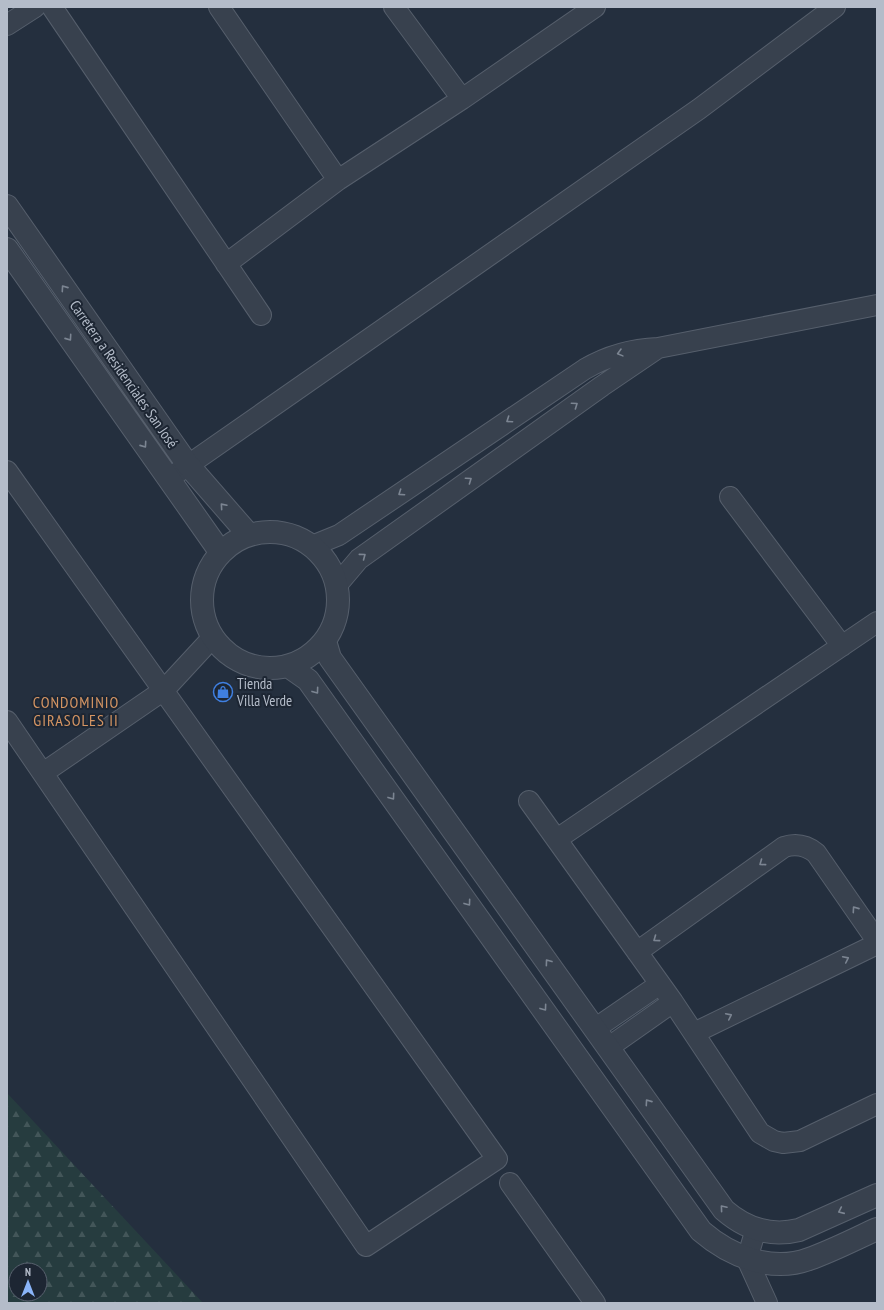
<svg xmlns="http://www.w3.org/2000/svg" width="884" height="1310" font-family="'PT Sans Narrow',sans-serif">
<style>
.forest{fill:url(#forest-firs);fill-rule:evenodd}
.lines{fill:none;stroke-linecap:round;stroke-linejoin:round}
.minor-casing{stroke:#565f6c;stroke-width:22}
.tertiary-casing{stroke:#565f6c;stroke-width:24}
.minor{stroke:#38414e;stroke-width:20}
.tertiary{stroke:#38414e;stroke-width:22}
.oneway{stroke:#7c8592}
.labels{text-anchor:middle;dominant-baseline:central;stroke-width:4;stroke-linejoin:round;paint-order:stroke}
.street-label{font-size:15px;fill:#b4bcc9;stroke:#1d2633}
.poi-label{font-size:15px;fill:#b4bcc9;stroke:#1d2633;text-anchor:start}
.neighbourhood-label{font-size:16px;letter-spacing:1px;fill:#d59563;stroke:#1d2633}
</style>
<defs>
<pattern id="forest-firs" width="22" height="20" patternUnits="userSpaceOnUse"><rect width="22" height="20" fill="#263c3f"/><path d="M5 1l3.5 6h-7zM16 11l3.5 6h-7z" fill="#435659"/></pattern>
</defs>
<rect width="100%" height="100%" fill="#242f3e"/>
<path class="forest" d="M7 1093 203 1303H7ZM16 1270H40V1294H16Z"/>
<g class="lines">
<defs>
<path id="minor" d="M52 7 261 315
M219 7 338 180
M394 7 462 99
M7 25 35 7
M226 264 338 180 462 99 595 7
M7 471 497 1159 366 1246 7 721
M174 475 699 109 835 7
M730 497 842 646
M312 546 339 535 585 369C609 355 631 349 658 348L877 305
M337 585 359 559 602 386 658 348
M43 773 164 690 213 637
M529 801 673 1002 760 1133 774 1141 783 1143 800 1141 877 1104
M557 839 877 622
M637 952 784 847C796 843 806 845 816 853L877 941
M596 1028 660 984
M694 1033 877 944
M609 1047 673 1002
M510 1183 595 1303
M756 1229 747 1259 767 1303"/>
<path id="tertiary" d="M7 206 188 465 249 535
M7 249 221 553
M202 600a68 68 0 1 1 136 0a68 68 0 1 1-136 0Z
M325 641 330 658 724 1210C746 1229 771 1237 799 1230L877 1195
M288 666 308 680 701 1231C730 1256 771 1273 809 1259 832 1251 855 1239 877 1229"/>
</defs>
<use href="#minor" class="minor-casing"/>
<use href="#tertiary" class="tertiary-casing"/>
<use href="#minor" class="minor"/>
<use href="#tertiary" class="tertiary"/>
</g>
<defs><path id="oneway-chevron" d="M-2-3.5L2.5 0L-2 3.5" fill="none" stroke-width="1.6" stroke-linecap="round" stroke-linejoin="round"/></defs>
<g class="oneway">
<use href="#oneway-chevron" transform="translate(64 288) rotate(-125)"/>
<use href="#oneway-chevron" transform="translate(69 338) rotate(55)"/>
<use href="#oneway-chevron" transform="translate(620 353) rotate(165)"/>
<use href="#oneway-chevron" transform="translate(575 405) rotate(-35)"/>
<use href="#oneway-chevron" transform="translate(509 420) rotate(146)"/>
<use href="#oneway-chevron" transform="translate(144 445) rotate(55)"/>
<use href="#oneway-chevron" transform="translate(469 480) rotate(-35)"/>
<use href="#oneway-chevron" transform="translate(401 493) rotate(146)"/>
<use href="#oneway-chevron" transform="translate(223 506) rotate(-131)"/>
<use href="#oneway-chevron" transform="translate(363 556) rotate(-37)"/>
<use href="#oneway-chevron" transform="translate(316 691) rotate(54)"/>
<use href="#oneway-chevron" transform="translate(392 797) rotate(54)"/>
<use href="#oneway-chevron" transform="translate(762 863) rotate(144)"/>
<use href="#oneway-chevron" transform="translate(468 903) rotate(54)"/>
<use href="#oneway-chevron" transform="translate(855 909) rotate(-125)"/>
<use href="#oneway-chevron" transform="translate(656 939) rotate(144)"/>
<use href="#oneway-chevron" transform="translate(846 959) rotate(-26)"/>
<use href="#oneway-chevron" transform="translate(548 962) rotate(-126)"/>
<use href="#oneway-chevron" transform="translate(544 1008) rotate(54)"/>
<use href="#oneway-chevron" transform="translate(729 1016) rotate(-26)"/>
<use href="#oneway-chevron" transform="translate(648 1102) rotate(-125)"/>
<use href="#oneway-chevron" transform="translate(723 1208) rotate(-130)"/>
<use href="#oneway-chevron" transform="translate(841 1211) rotate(156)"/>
</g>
<defs>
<symbol id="shop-ring" viewBox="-11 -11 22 22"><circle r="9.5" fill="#1d2633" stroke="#3f7fe0" stroke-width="1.5"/><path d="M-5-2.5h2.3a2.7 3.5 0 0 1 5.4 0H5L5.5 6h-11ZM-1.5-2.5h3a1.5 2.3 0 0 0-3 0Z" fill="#3f7fe0"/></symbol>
</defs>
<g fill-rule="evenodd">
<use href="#shop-ring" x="212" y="681" width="22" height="22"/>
</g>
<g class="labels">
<g class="street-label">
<text transform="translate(124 374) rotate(55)">Carretera a Residenciales San José</text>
</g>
<g class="poi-label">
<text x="237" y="683">Tienda<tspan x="237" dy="17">Villa Verde</tspan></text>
</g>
<g class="neighbourhood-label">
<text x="76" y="702">CONDOMINIO<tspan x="76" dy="18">GIRASOLES II</tspan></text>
</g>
</g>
<rect width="884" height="1310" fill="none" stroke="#b4bcc9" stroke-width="16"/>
<g transform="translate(28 1282)"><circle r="19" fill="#1d2633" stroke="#59626f"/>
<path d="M0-3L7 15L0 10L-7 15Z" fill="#8ab4f8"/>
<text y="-6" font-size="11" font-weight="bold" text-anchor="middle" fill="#b4bcc9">N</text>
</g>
</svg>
